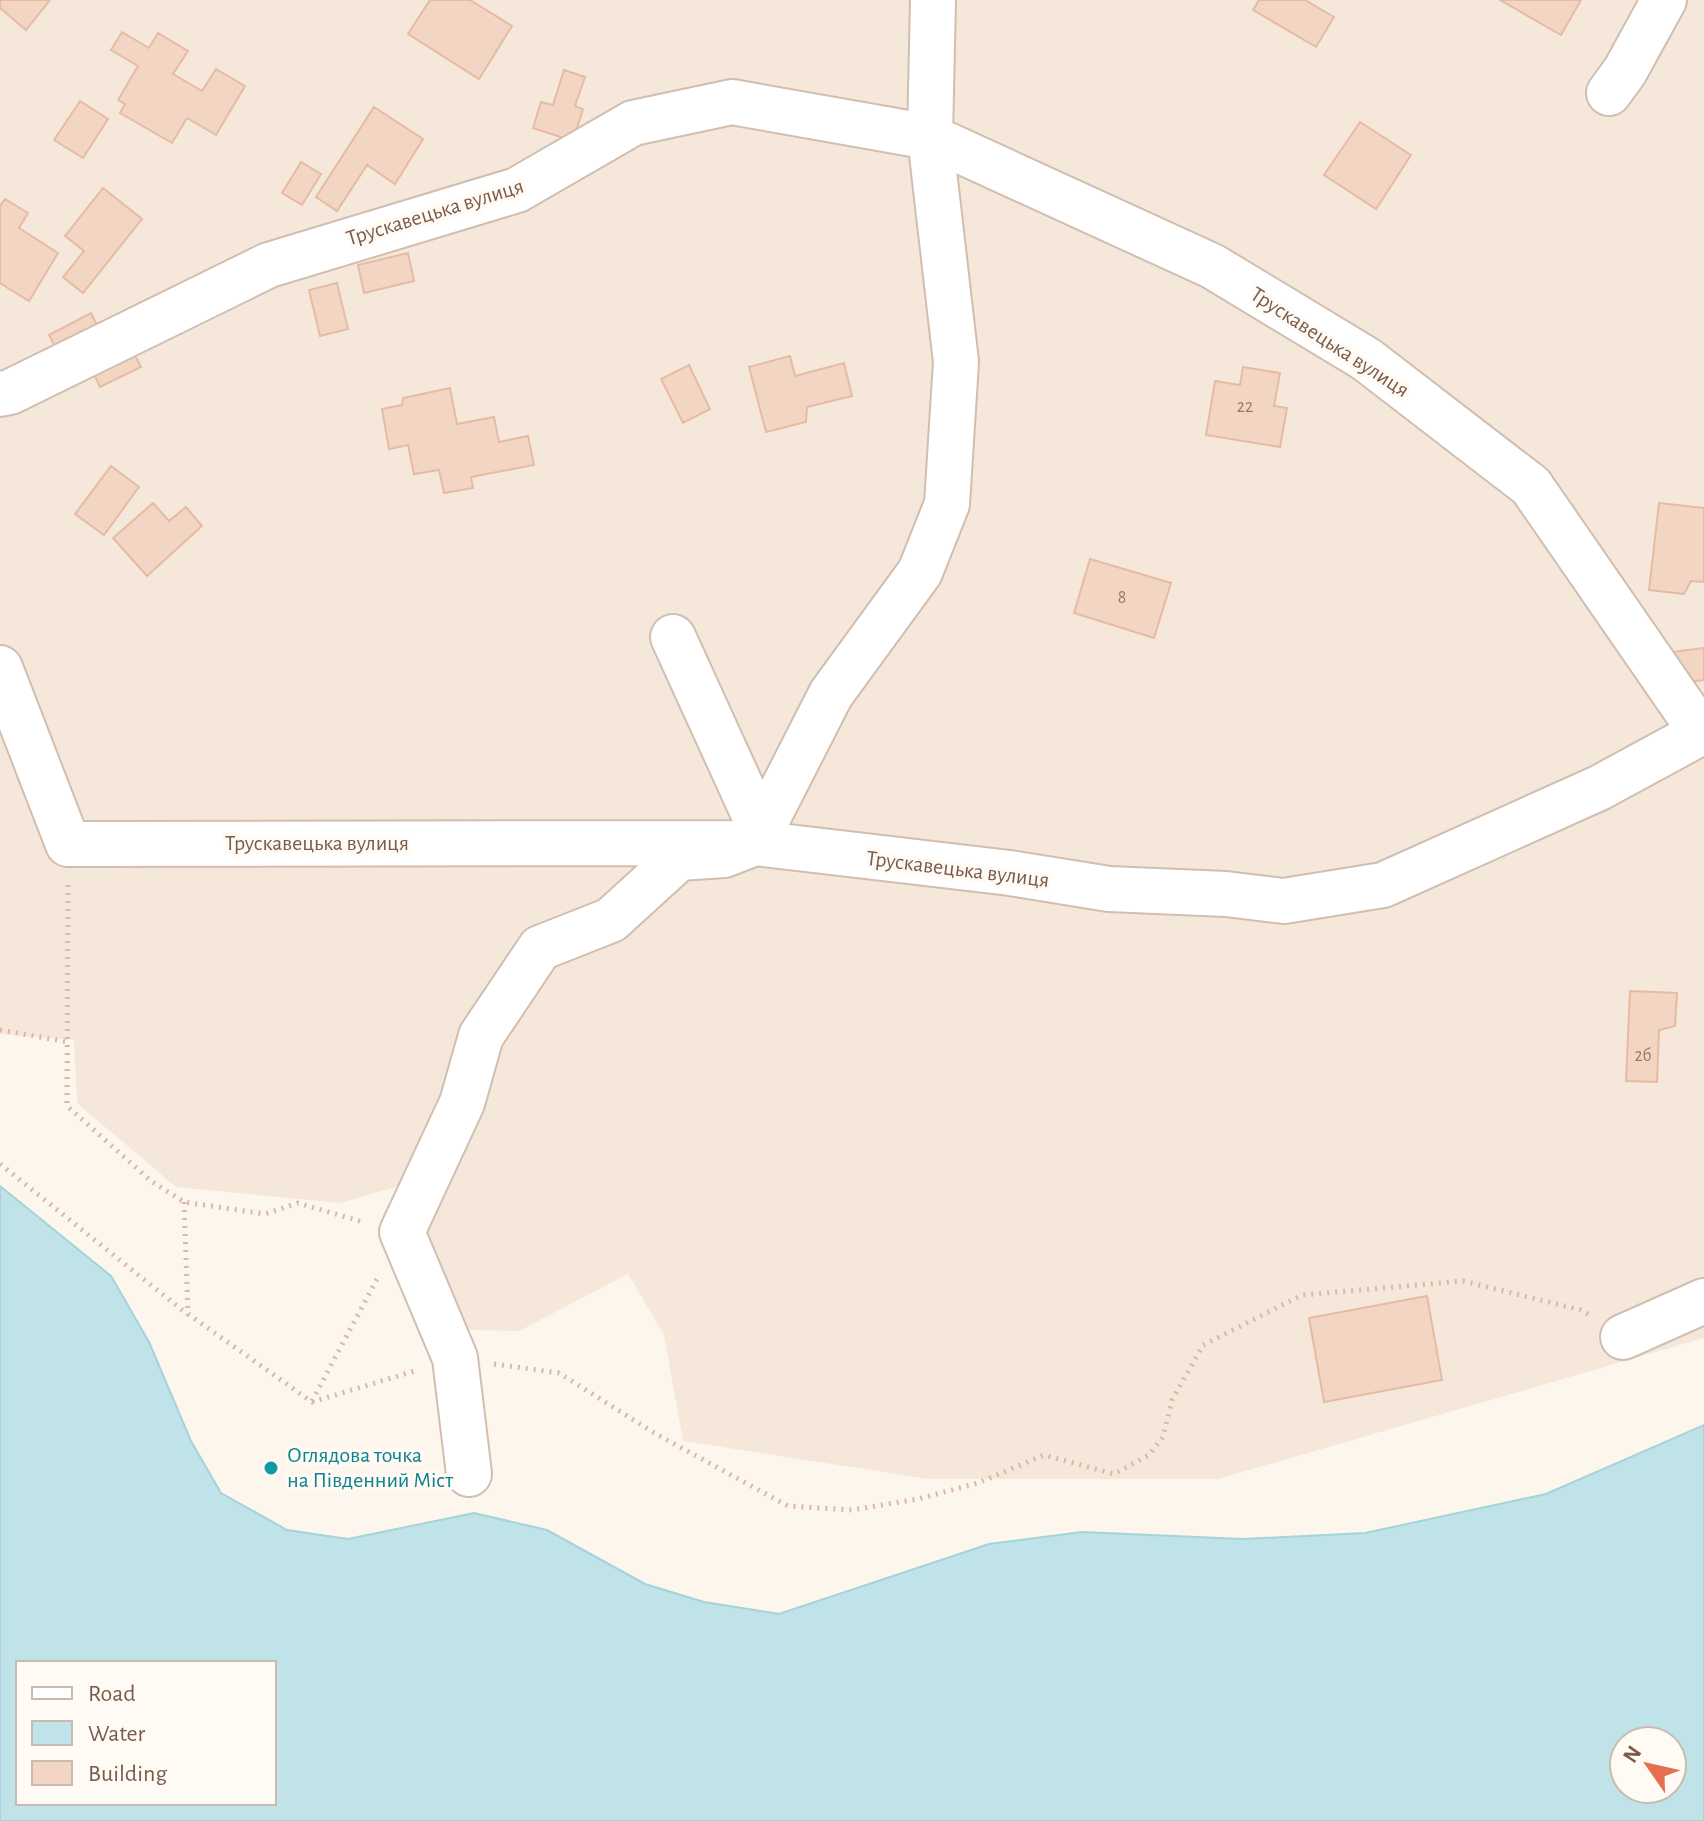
<svg xmlns="http://www.w3.org/2000/svg" width="1704" height="1821" font-family="'Alegreya Sans',sans-serif">
<style>
.residential{fill:#f5e8da}
.water{fill:#bfe3e8;stroke:#a5d3da;stroke-width:2;fill-rule:evenodd}
.building{fill:#f3d5c3;stroke:#e6bba3;stroke-width:2}
.lines{fill:none;stroke-linecap:round;stroke-linejoin:round}
.minor-casing{stroke:#d1beb0;stroke-width:48}
.path{stroke:#d9b8a5;stroke-width:5;stroke-dasharray:2 6;stroke-linecap:butt}
.minor{stroke:#fff;stroke-width:44}
.culture-dot{fill:#0f9aa8;stroke:#fffaf3;stroke-width:3}
.labels{text-anchor:middle;dominant-baseline:central;stroke-width:7;stroke-linejoin:round;paint-order:stroke}
.number-label{font-size:18px;fill:#987a6a}
.street-label{font-size:22px;fill:#7a5c4d;stroke:#fffaf3}
.culture-label{font-size:22px;fill:#0d838f;stroke:#fffaf3;text-anchor:start}
</style>
<rect width="100%" height="100%" fill="#fdf6ec"/>
<path class="residential" d="M0 0H1704V1338L1218 1479H929L683 1441 664 1335 628 1274 519 1331 467 1330 418 1230 442 1174 339 1203 176 1187 77 1103 74 1040 0 1034Z"/>
<path class="water" d="M0 1186 111 1276 149 1342 191 1441 221 1493 287 1530 348 1539 474 1513 547 1530 645 1584 704 1602 779 1614 989 1544 1082 1532 1242 1539 1365 1533 1546 1494 1704 1425V1821H0ZM18 1663H274V1803H18ZM1624 1741H1672V1789H1624Z"/>
<path class="building" d="M0 0H50L26 30 0 8Z
M430 0H470L512 26 479 79 408 34Z
M1259 0H1305L1334 17 1316 47 1253 10Z
M1500 0H1581L1561 35Z
M122 32 149 48 158 33 188 51 173 74 202 91 216 69 245 86 216 135 187 118 172 143 120 113 125 104 118 100 138 66 111 50Z
M564 70 585 77 575 106 583 109 573 141 533 128 541 102 553 105Z
M80 101 108 119 83 158 54 140Z
M374 107 423 139 395 184 367 165 337 211 316 197Z
M1360 122 1411 155 1376 209 1324 175Z
M301 162 321 174 302 205 282 193Z
M103 188 142 219 83 293 63 277 84 251 65 236Z
M5 199 28 213 19 228 58 253 29 301 0 283V206Z
M408 253 414 281 364 293 358 265Z
M337 283 348 329 320 336 309 290Z
M91 313 101 333 59 355 49 335Z
M132 350 141 367 100 387 92 370Z
M790 356 795 376 844 363 852 396 807 407 806 422 766 432 749 367Z
M689 365 710 409 683 423 661 379Z
M1243 367 1280 373 1274 406 1287 408 1280 447 1206 435 1215 381 1240 385Z
M450 388 457 424 494 417 499 442 528 436 534 465 471 477 473 488 444 493 439 470 414 474 408 445 389 449 382 409 402 405 403 398Z
M111 466 139 487 104 535 75 514Z
M153 503 169 521 186 507 202 526 147 576 113 538Z
M1659 503 1704 508V582L1691 581 1684 594 1649 590Z
M1090 559 1171 583 1154 638 1074 613Z
M1704 648V680L1675 684 1671 652Z
M1630 991 1677 993 1675 1026 1659 1030 1657 1082 1626 1081Z
M1427 1296 1442 1380 1324 1402 1309 1318Z"/>
<g class="lines">
<defs>
<path id="minor" d="M1609 93 1625 71 1664 0
M0 394 10 392 269 265 517 190 633 123 732 102 930 137 1212 266 1366 359 1531 486 1701 732
M673 637 761 830
M0 668 68 844 755 843 1010 873 1109 889 1226 894 1284 901 1383 885 1599 788 1704 731
M1623 1337 1704 1301
M469 1474 455 1358 402 1232 462 1103 481 1036 540 948 611 920 679 858 724 855 755 843 831 694 920 572 947 504 956 362 930 137 933 0"/>
</defs>
<use href="#minor" class="minor-casing"/>
<path class="path" d="M68 885 67 1106 151 1181 184 1202 265 1214 298 1203 363 1222
M0 1030 68 1042
M0 1164 187 1314
M184 1202 188 1314 312 1402 418 1370
M494 1364 559 1373 656 1434 788 1506 852 1510 918 1499 978 1483 1044 1455 1114 1474 1149 1455 1163 1437 1172 1400 1203 1345 1302 1295 1463 1281 1581 1310 1591 1316
M312 1401 377 1279"/>
<use href="#minor" class="minor"/>
</g>
<circle class="culture-dot" cx="271" cy="1468" r="8"/>
<g class="labels">
<g class="number-label">
<text x="1245" y="407">22</text>
<text x="1122" y="598">8</text>
<text x="1643" y="1056">2б</text>
</g>
<g class="street-label">
<text transform="translate(435 212) rotate(-17)">Трускавецька вулиця</text>
<text transform="translate(1330 342) rotate(33)">Трускавецька вулиця</text>
<text x="317" y="843">Трускавецька вулиця</text>
<text transform="translate(958 869) rotate(7)">Трускавецька вулиця</text>
</g>
<g class="culture-label">
<text x="287" y="1455">Оглядова точка<tspan x="287" dy="25">на Південний Міст</tspan></text>
</g>
</g>
<rect x="16" y="1661" width="260" height="144" fill="#fffaf3" stroke="#cabbb1" stroke-width="2"/>
<rect x="32" y="1687" width="40" height="12" fill="#ffffff" stroke="#cabbb1" stroke-width="2"/>
<text x="88" y="1701" font-size="24" fill="#7a5c4d">Road</text>
<rect x="32" y="1721" width="40" height="24" fill="#bfe3e8" stroke="#cabbb1" stroke-width="2"/>
<text x="88" y="1741" font-size="24" fill="#7a5c4d">Water</text>
<rect x="32" y="1761" width="40" height="24" fill="#f3d5c3" stroke="#cabbb1" stroke-width="2"/>
<text x="88" y="1781" font-size="24" fill="#7a5c4d">Building</text>
<g transform="translate(1648 1765) rotate(304)"><circle r="38" fill="#fffaf3" stroke="#cabbb1" stroke-width="2"/>
<path d="M0-6L14 30L0 20L-14 30Z" fill="#e76f51"/>
<text y="-12" font-size="22" font-weight="bold" text-anchor="middle" fill="#7a5c4d">N</text>
</g>
</svg>
